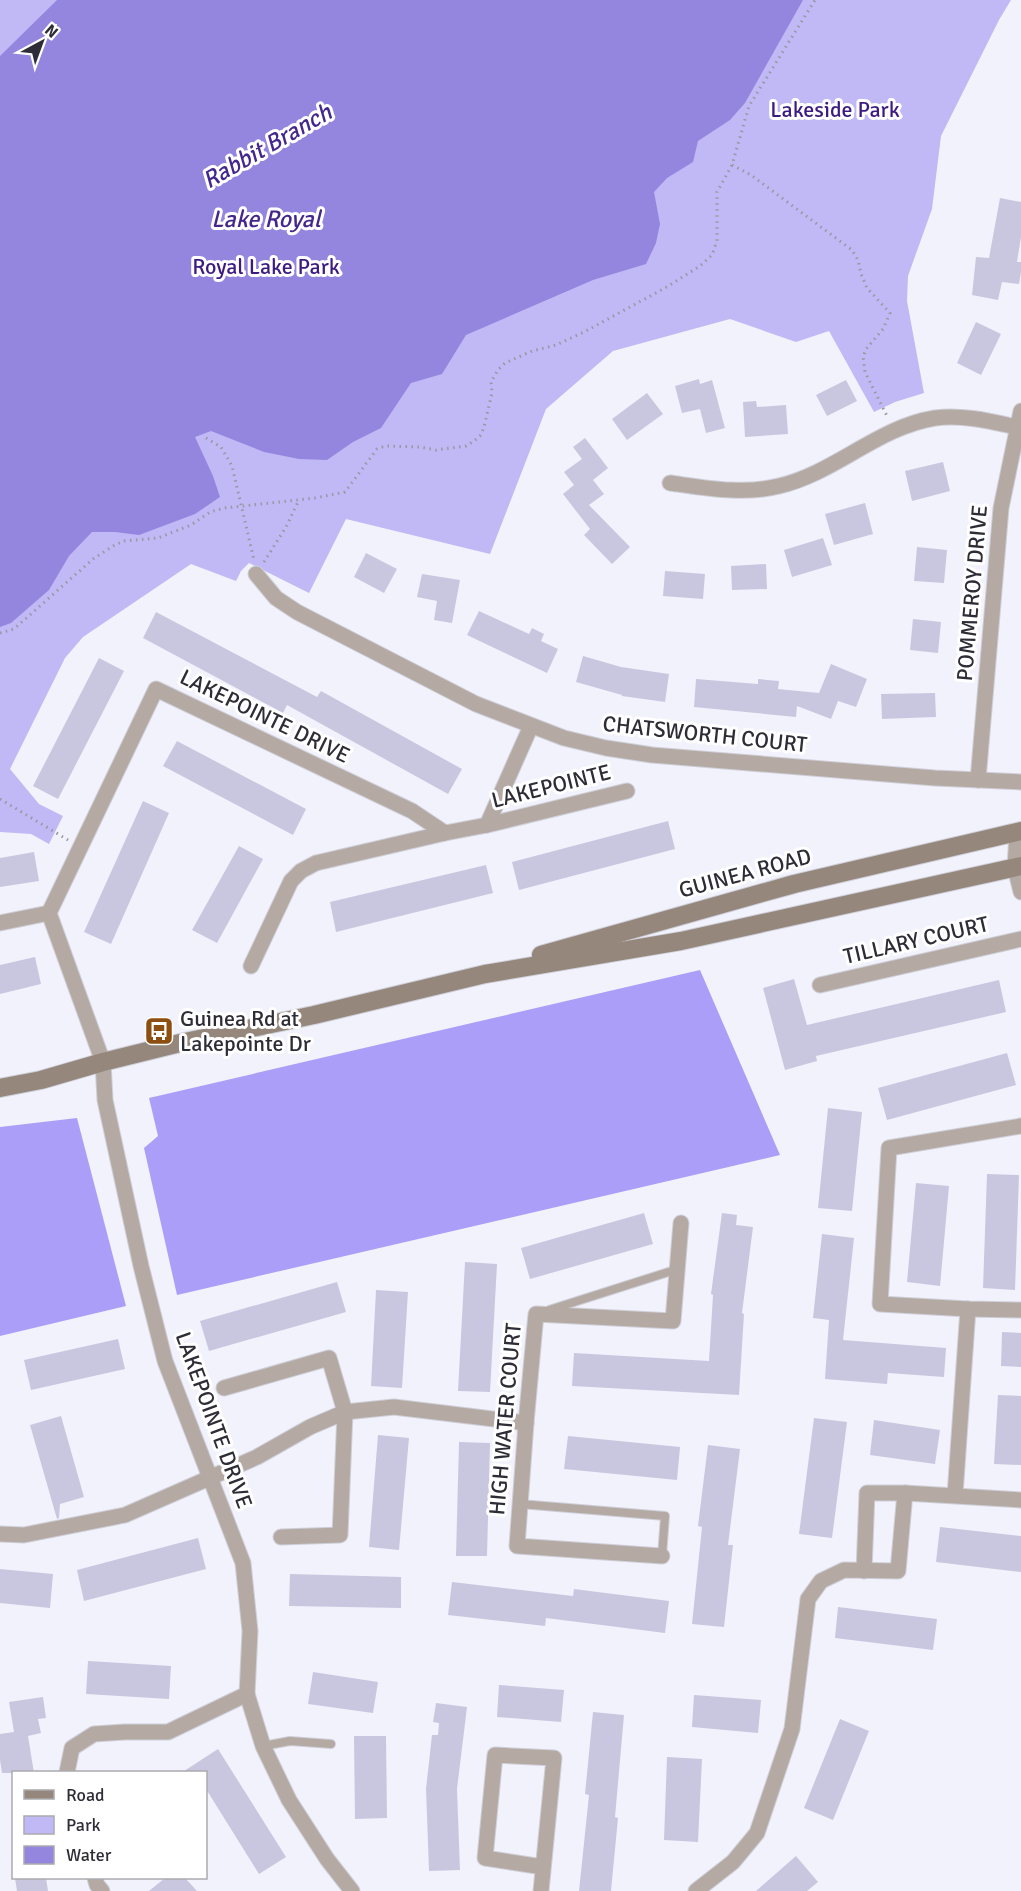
<svg xmlns="http://www.w3.org/2000/svg" width="1021" height="1891" font-family="Signika,sans-serif">
  <style>
    .green { fill: #c0b9f5 }
    .forest { fill: #ab9ef9 }
    .water { fill: #9486df }
    .building { fill: #c9c7e0 }
    .lines { fill: none; stroke-linecap: round; stroke-linejoin: round }
    .lane-casing { stroke: #cfcfd9; stroke-width: 10 }
    .street-casing { stroke: #cfcfd9; stroke-width: 17 }
    .secondary-casing { stroke: #cfcfd9; stroke-width: 20 }
    .path { stroke: #9998a2; stroke-width: 3; stroke-dasharray: 1.5 4.5; stroke-linecap: butt }
    .lane { stroke: #b4aaa3; stroke-width: 8 }
    .street { stroke: #b4aaa3; stroke-width: 15 }
    .secondary { stroke: #95877c; stroke-width: 18 }
    .labels { text-anchor: middle; dominant-baseline: central; stroke-width: 6; stroke-linejoin: round; paint-order: stroke }
    .park-label { font-size: 22px; fill: #3c1a82; stroke: #fff }
    .street-label { font-size: 22px; fill: #2e2d37; stroke: #fff }
    .poi-label { font-size: 22px; fill: #2e2d37; stroke: #fff; text-anchor: start }
    .water-label { font-size: 24px; font-style: italic; fill: #44268d; stroke: #fff }
  </style>
  <rect width="100%" height="100%" fill="#f2f2fc"/>
  <path class="green" d="M0,0H1011L999,20L941,136L932,209L908,276L907,301L924,393L895,402L874,412L829,331L796,342L730,319L613,351L546,409L490,554L346,519L309,593L249,563L241,571L236,581L191,564L83,637L65,658L10,769L39,804L63,816L49,844L31,834L0,832Z"/>
  <g class="forest">
    <path d="M700,970L780,1155L177,1295L144,1148L158,1136L149,1098Z"/>
    <path d="M77,1118L126,1306L0,1336V1127Z"/>
  </g>
  <path class="water" d="M57,0H803L745,103L730,120L698,141L693,162L667,178L654,192L660,224L656,243L646,264L593,280L466,335L442,374L411,383L381,428L353,442L327,460L299,459L264,452L211,431L195,437L213,476L220,497L195,514L139,535L115,532H92L69,556L49,590L11,623L0,627V56Z"/>
  <g class="building">
    <path d="M1000,198L1021,202V237L1017,262H1021V272L1019,284L1002,282L998,300L972,295L976,257L989,258Z"/>
    <path d="M976,322L1001,334L981,375L957,363Z"/>
    <path d="M699,379L700,384L712,380L725,428L706,433L700,409L682,413L675,386Z"/>
    <path d="M846,380L857,401L827,416L816,395Z"/>
    <path d="M647,393L663,414L627,440L612,419Z"/>
    <path d="M756,401L757,407L786,405L788,434L745,437L743,402Z"/>
    <path d="M585,438L608,468L593,480L604,494L589,505L630,547L612,564L584,535L590,529L563,494L574,485L564,472L582,459L573,447Z"/>
    <path d="M943,462L950,491L912,501L905,471Z"/>
    <path d="M865,503L873,534L834,545L825,514Z"/>
    <path d="M823,538L832,565L792,577L784,550Z"/>
    <path d="M917,547L947,550L944,583L914,581Z"/>
    <path d="M366,553L397,569L384,593L354,577Z"/>
    <path d="M766,564L767,589L732,590L731,566Z"/>
    <path d="M665,571L705,574L703,599L663,596Z"/>
    <path d="M422,574L460,580L452,623L434,620L437,601L417,597Z"/>
    <path d="M479,611L529,634L532,628L544,634L541,641L558,649L547,673L467,635Z"/>
    <path d="M156,612L317,697L321,691L462,769L448,794L287,705L283,713L143,638Z"/>
    <path d="M913,619L941,622L938,653L910,650Z"/>
    <path d="M583,656L621,667L669,674L665,702L622,696V695L576,682Z"/>
    <path d="M99,658L124,671L58,799L33,786Z"/>
    <path d="M831,664L867,679L856,707L838,701L831,719L797,706L796,717L694,707L696,679L758,684V679L779,681L778,689L819,693Z"/>
    <path d="M935,693L936,717L882,719L881,694Z"/>
    <path d="M177,741L306,809L293,835L163,766Z"/>
    <path d="M143,801L169,813L111,944L84,932Z"/>
    <path d="M668,821L675,849L519,890L512,862Z"/>
    <path d="M239,846L263,859L217,943L192,930Z"/>
    <path d="M34,852L39,881L0,887V858Z"/>
    <path d="M486,865L493,893L336,932L330,902Z"/>
    <path d="M35,957L41,984L0,994V965Z"/>
    <path d="M794,979L807,1025L999,980L1006,1012L816,1056L817,1061L785,1070L763,988Z"/>
    <path d="M1007,1053L1016,1085L887,1120L878,1088Z"/>
    <path d="M828,1108L862,1112L852,1211L818,1208Z"/>
    <path d="M987,1174L1019,1175L1015,1290L983,1288Z"/>
    <path d="M916,1183L949,1186L940,1286L907,1282Z"/>
    <path d="M644,1213L653,1244L530,1279L521,1248Z"/>
    <path d="M722,1213L737,1215L736,1225L753,1227L742,1313L744,1314L739,1395L572,1386L574,1353L709,1361L713,1295L711,1294Z"/>
    <path d="M822,1234L854,1238L843,1340L946,1348L944,1377L888,1373L887,1384L825,1379L829,1320L813,1318Z"/>
    <path d="M465,1262L497,1264L490,1392L458,1391Z"/>
    <path d="M337,1282L346,1312L209,1351L200,1321Z"/>
    <path d="M376,1290L408,1292L402,1388L371,1386Z"/>
    <path d="M1002,1332L1021,1333V1367L1001,1366Z"/>
    <path d="M118,1339L125,1369L31,1390L24,1360Z"/>
    <path d="M998,1395L1021,1396V1465L994,1464Z"/>
    <path d="M61,1416L84,1497L60,1504L59,1518L57,1519L30,1425Z"/>
    <path d="M814,1418L847,1422L832,1538L799,1534Z"/>
    <path d="M874,1420L940,1430L935,1464L870,1455Z"/>
    <path d="M378,1435L409,1438L399,1550L369,1547Z"/>
    <path d="M568,1436L680,1447L677,1480L564,1469Z"/>
    <path d="M459,1442L490,1443L487,1556H456Z"/>
    <path d="M708,1445L740,1449L728,1545H733L724,1627L692,1624L702,1527L698,1526Z"/>
    <path d="M940,1527L1021,1536V1572L936,1562Z"/>
    <path d="M198,1538L206,1569L84,1601L77,1570Z"/>
    <path d="M0,1569L53,1574L50,1608L0,1603Z"/>
    <path d="M290,1574L401,1577V1608L289,1606Z"/>
    <path d="M452,1582L573,1596L574,1589L669,1601L665,1633L546,1618L545,1626L448,1615Z"/>
    <path d="M838,1607L937,1619L933,1650L835,1638Z"/>
    <path d="M88,1661L171,1666L169,1699L86,1694Z"/>
    <path d="M313,1672L378,1682L373,1713L308,1704Z"/>
    <path d="M499,1685L564,1690L561,1722L497,1717Z"/>
    <path d="M694,1695L761,1700L758,1733L692,1727Z"/>
    <path d="M43,1697L46,1718L38,1719L41,1733L28,1736L34,1773H2L0,1760V1734L14,1732L9,1702Z"/>
    <path d="M436,1703L467,1707L457,1789L460,1870L429,1871L426,1789L432,1735H438L439,1723L433,1722Z"/>
    <path d="M593,1712L624,1715L615,1817L618,1818L611,1891H579L589,1795L585,1794Z"/>
    <path d="M840,1719L869,1731L833,1820L804,1808Z"/>
    <path d="M354,1736H386L387,1818L355,1819Z"/>
    <path d="M218,1749L286,1857L259,1874L206,1789V1773H181Z"/>
    <path d="M667,1757L702,1759L698,1842L664,1840Z"/>
    <path d="M796,1856L818,1882L807,1891H756Z"/>
    <path d="M15,1878H46L48,1891H17Z"/>
    <path d="M165,1878H185L197,1891H149Z"/>
  </g>
  <g class="lines">
    <g class="lane-casing">
      <g id="lane">
        <path d="M549,1310L678,1269"/>
        <path d="M520,1504L665,1516L662,1556"/>
        <path d="M263,1746L290,1741L331,1744"/>
      </g>
    </g>
    <g class="street-casing">
      <g id="street">
        <path d="M670,483C706,488 743,495 779,486C835,473 878,427 935,418C963,414 993,422 1021,428"/>
        <path d="M256,574L276,598L297,612L476,704L564,738L606,748L652,755L935,778L1021,782"/>
        <path d="M978,780L1001,508L1021,411"/>
        <path d="M487,825L627,791"/>
        <path d="M1017,832L1015,868L1021,892"/>
        <path d="M0,923L49,913"/>
        <path d="M251,966L291,881L301,871L316,863L445,833"/>
        <path d="M820,985L1021,939"/>
        <path d="M1021,1126L889,1148L880,1304L968,1309L1021,1310"/>
        <path d="M224,1388L329,1358L345,1412L340,1535L281,1537"/>
        <path d="M955,1495L968,1309"/>
        <path d="M0,1534L24,1535L125,1515L257,1457L310,1427L345,1412L394,1407L526,1423"/>
        <path d="M662,1556L517,1546L526,1423L536,1314L673,1321L681,1223"/>
        <path d="M864,1571L867,1493H905"/>
        <path d="M67,1772L72,1748L94,1734L125,1732H168L247,1694"/>
        <path d="M95,1878L97,1885L102,1891"/>
        <path d="M352,1891L327,1859L289,1800L263,1746L247,1694L250,1631L243,1563L165,1361L141,1266L105,1100L103,1062L49,913L156,689L412,811L445,833L487,825L531,726"/>
        <path d="M541,1891L554,1758L495,1755L485,1858L543,1867"/>
        <path d="M696,1891L733,1862L757,1833L792,1729L808,1599L821,1581L844,1570L898,1571L905,1493L1021,1500"/>
      </g>
    </g>
    <g class="secondary-casing">
      <g id="secondary">
        <path d="M541,955L794,884L1021,831"/>
        <path d="M0,1088L41,1080L103,1062L180,1043L314,1015L485,974L681,941L1021,866"/>
      </g>
    </g>
    <g class="path">
      <path d="M732,165L751,175L852,250L858,260L861,274L867,288L890,313L883,329L866,349L863,357L865,372L887,416"/>
      <path d="M206,438L221,447L232,466L254,560"/>
      <path d="M264,562L286,527L299,500"/>
      <path d="M0,633L14,629L93,559L113,546L124,541L158,538L191,525L210,512L225,508L315,498L345,492L377,449L385,446L420,447L436,450L466,446L474,441L481,435L484,427L492,393L491,382L498,370L505,363L532,351L556,345L584,332L665,288L700,266L712,255L717,241V192L732,165L749,106L815,0"/>
      <path d="M0,799L68,840"/>
    </g>
    <use href="#lane" class="lane"/>
    <use href="#street" class="street"/>
    <use href="#secondary" class="secondary"/>
  </g>
  <defs>
    <g id="bus-square" transform="scale(1.5)"><rect x="-9" y="-9" width="18" height="18" rx="4" fill="#8c4f11" stroke="#fff"/><path d="M-5-6H5V4H4V6H2V4H-2V6H-4V4H-5ZM-3.5-4V0h7V-4ZM-3.5 1.2v1.5H-2V1.2ZM2 1.2v1.5H3.5V1.2Z" fill="#fff"/></g>
  </defs>
  <g fill-rule="evenodd">
    <use href="#bus-square" x="159" y="1031"/>
  </g>
  <g class="labels">
    <g class="park-label">
      <text x="835" y="109">Lakeside Park</text>
      <text x="266" y="266">Royal Lake Park</text>
    </g>
    <g class="street-label">
      <text transform="translate(972 593) rotate(-85)">POMMEROY DRIVE</text>
      <text transform="translate(265 716) rotate(26)">LAKEPOINTE DRIVE</text>
      <text transform="translate(705 734) rotate(6)">CHATSWORTH COURT</text>
      <text transform="translate(551 786) rotate(-14)">LAKEPOINTE</text>
      <text transform="translate(745 873) rotate(-15)">GUINEA ROAD</text>
      <text transform="translate(916 940) rotate(-13)">TILLARY COURT</text>
      <text transform="translate(505 1419) rotate(-85)">HIGH WATER COURT</text>
      <text transform="translate(214 1420) rotate(70)">LAKEPOINTE DRIVE</text>
    </g>
    <g class="poi-label">
      <text x="180" y="1018">Guinea Rd at<tspan x="180" dy="25">Lakepointe Dr</tspan></text>
    </g>
    <g class="water-label">
      <text transform="translate(267 146) rotate(-30)">Rabbit Branch</text>
      <text x="266" y="219">Lake Royal</text>
    </g>
  </g>
  <rect x="12" y="1771" width="195" height="108" fill="#ffffff" stroke="#ababaf" stroke-width="1.5"/>
  <rect x="24" y="1790" width="30" height="9" fill="#95877c" stroke="#ababaf" stroke-width="1.5"/>
  <text x="66" y="1801" font-size="18" fill="#2e2d37">Road</text>
  <rect x="24" y="1816" width="30" height="18" fill="#c0b9f5" stroke="#ababaf" stroke-width="1.5"/>
  <text x="66" y="1831" font-size="18" fill="#2e2d37">Park</text>
  <rect x="24" y="1846" width="30" height="18" fill="#9486df" stroke="#ababaf" stroke-width="1.5"/>
  <text x="66" y="1861" font-size="18" fill="#2e2d37">Water</text>
  <g transform="translate(42 42) rotate(41)" stroke="#ffffff" stroke-width="4.5" paint-order="stroke">
  <path d="M0-4.5L10 22L0 15L-10 22Z" fill="#2e2d37"/>
  <text y="-9" font-size="16" font-weight="bold" text-anchor="middle" fill="#2e2d37">N</text>
  </g>
</svg>
